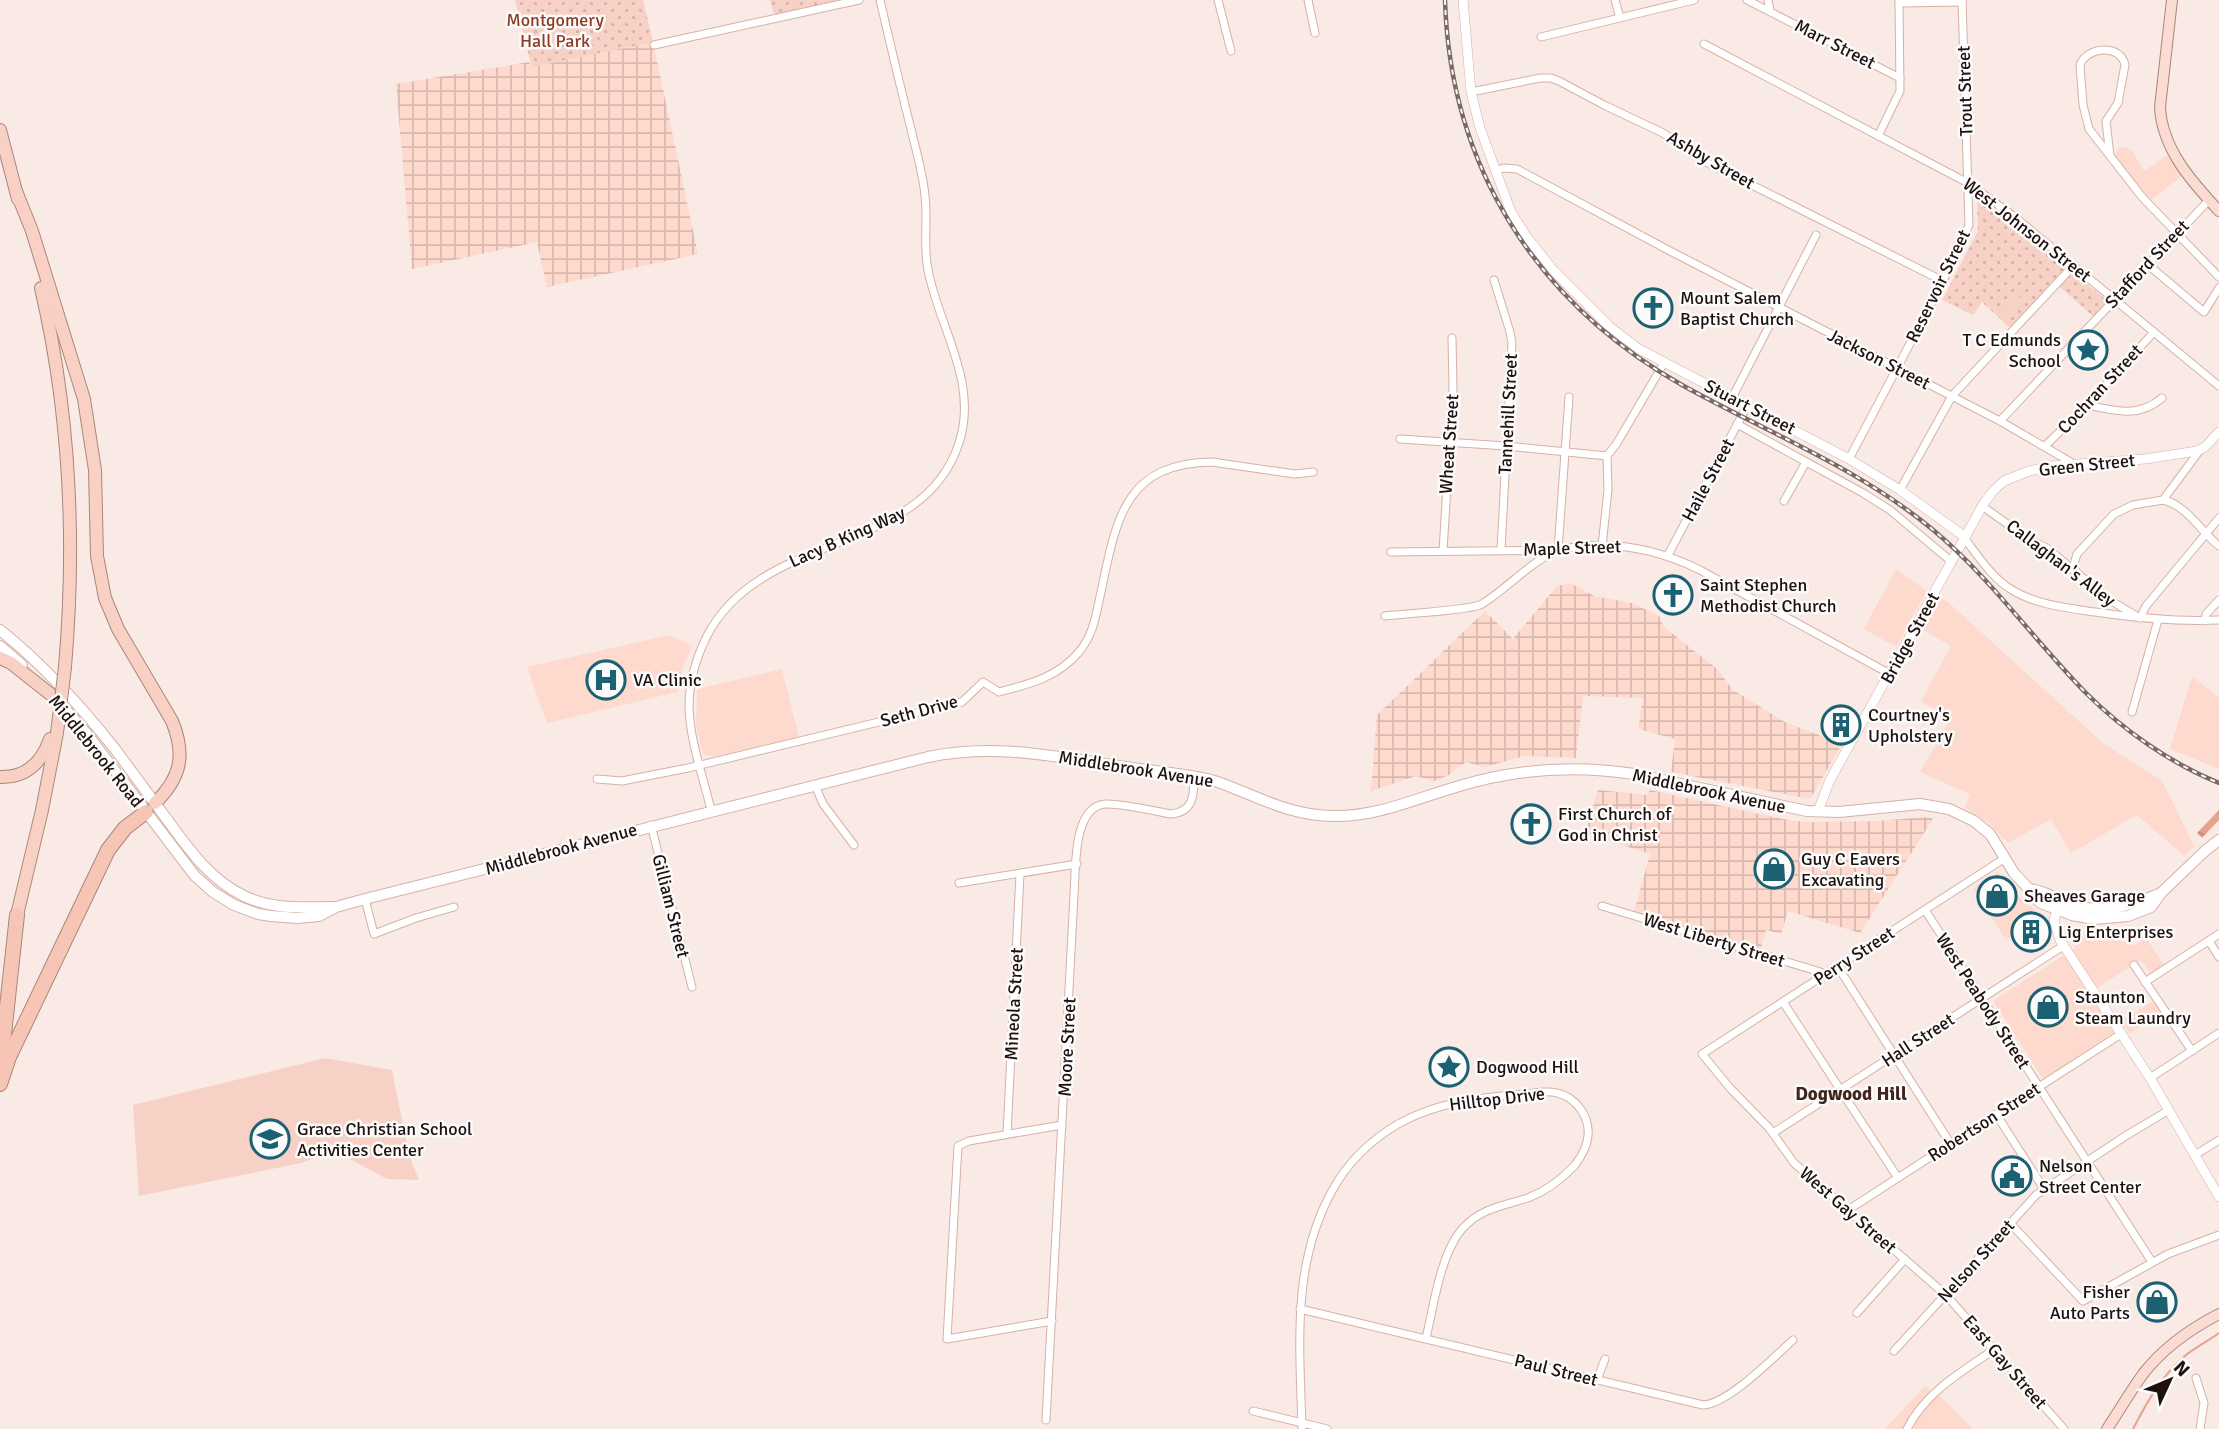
<svg xmlns="http://www.w3.org/2000/svg" width="2219" height="1429" font-family="Signika,sans-serif">
  <style>
    .built { fill: #fed9cd }
    .industrial { fill: url(#industrial-grid) }
    .park { fill: url(#park-dots) }
    .pitch { fill: #f7d1c5 }
    .water { fill: url(#water-waves) }
    .lines { fill: none; stroke-linecap: round; stroke-linejoin: round }
    .stream { stroke: #e6a28d; stroke-width: 2 }
    .minor-casing { stroke: #d5b1a6; stroke-width: 9 }
    .tertiary-casing { stroke: #d5b1a6; stroke-width: 10 }
    .secondary-casing { stroke: #d5b1a6; stroke-width: 12 }
    .primary-casing { stroke: #aa867b; stroke-width: 12 }
    .trunk-casing { stroke: #aa867b; stroke-width: 14 }
    .motorway-casing { stroke: #aa867b; stroke-width: 16 }
    .minor { stroke: #fff; stroke-width: 7 }
    .tertiary { stroke: #fff; stroke-width: 9 }
    .secondary { stroke: #fff; stroke-width: 10 }
    .primary { stroke: #fadcd3; stroke-width: 10 }
    .trunk { stroke: #f8d0c4; stroke-width: 12 }
    .motorway { stroke: #f6c5b6; stroke-width: 14 }
    .rail-casing { stroke: #796a66; stroke-width: 4.5 }
    .rail { stroke: #fbfbfb; stroke-width: 2; stroke-dasharray: 5; stroke-linecap: butt }
    .trunk-bridge-casing { stroke: #aa867b; stroke-width: 14; stroke-linecap: butt }
    .trunk-bridge { stroke: #f8d0c4; stroke-width: 12 }
    .labels { text-anchor: middle; dominant-baseline: central; stroke-width: 5; stroke-linejoin: round; paint-order: stroke }
    .park-label { font-size: 18px; fill: #8c3b22; stroke: #fbfbfb }
    .street-label { font-size: 18px; fill: #1e110d; stroke: #fbfbfb }
    .poi-label { font-size: 18px; fill: #1e110d; stroke: #fbfbfb; text-anchor: start }
    .neighbourhood-label { font-size: 19px; font-weight: bold; fill: #41251d; stroke: #fbfbfb }
  </style>
  <defs>
    <pattern id="industrial-grid" width="8" height="8" patternUnits="userSpaceOnUse" patternTransform="scale(1.75)"><rect width="8" height="8" fill="#fed9cd"/><path d="M0 4h8M4 0v8" fill="none" stroke="#d9b9af"/></pattern>
    <pattern id="park-dots" width="8" height="8" patternUnits="userSpaceOnUse" patternTransform="scale(1.75)"><rect width="8" height="8" fill="#f7d1c5"/><path d="M2 2h.1M6 6h.1" fill="none" stroke="#d3b2a8" stroke-width="1.8" stroke-linecap="round"/></pattern>
    <pattern id="water-waves" width="16" height="10" patternUnits="userSpaceOnUse" patternTransform="scale(1.75)"><rect width="16" height="10" fill="#e6a28d"/><path d="M0 5q4-4 8 0t8 0" fill="none" stroke="#c58a78"/></pattern>
  </defs>
  <rect width="100%" height="100%" fill="#faeae5"/>
  <g class="built">
    <path d="M2121,147H2126L2132,151L2144,171L2168,155L2182,176L2150,201L2114,155Z"/>
    <path d="M1896,569L1927,591L1896,647L1864,629Z"/>
    <path d="M1941,598L1949,603L2104,744L2162,781L2194,846L2184,856L2137,815L2071,853L2051,819L2008,843L1988,822L1965,808L1970,794L1920,772L1951,718L1921,701L1951,646L1923,630Z"/>
    <path d="M670,635L692,646L683,667L678,692L547,723L527,667Z"/>
    <path d="M782,669L799,737L713,757L704,754L701,748L696,724L697,689Z"/>
    <path d="M2192,676L2219,698V769L2170,749Z"/>
    <path d="M1998,872L2013,892L2035,910L2040,918L2006,940L1973,889Z"/>
    <path d="M2087,936L2130,942L2133,946L2146,938L2164,965L2151,974L2141,960L2089,993L2111,1027L2153,1001L2161,1014L2130,1033L2125,1026L2043,1079L1993,1001L2075,948L2073,944Z"/>
    <path d="M1925,1386L1940,1396L1973,1429H1885Z"/>
  </g>
  <g class="industrial">
    <path d="M653,42L698,254L547,287L537,242L412,269L396,84L529,62L532,67Z"/>
    <path d="M1571,583L1594,596L1632,603L1659,616L1663,626L1717,669L1733,690L1785,722L1842,744L1810,799L1671,772L1675,739L1638,729L1643,698L1583,696L1576,758L1525,756L1484,767L1466,762L1449,775L1434,781L1416,776L1371,791L1377,715L1485,611L1513,639L1557,586Z"/>
    <path d="M1598,790L1647,795L1650,790L1782,819L1805,822L1876,821L1928,817L1933,819L1860,933L1788,911L1781,934L1766,930L1760,951L1634,912L1650,854L1585,833Z"/>
  </g>
  <g class="park">
    <path d="M515,0H643L653,42L532,67Z"/>
    <path d="M770,0H842L774,15Z"/>
    <path d="M1977,194L2109,302L2094,317L2054,282L2011,329L1982,302L1973,315L1942,300L1978,231Z"/>
  </g>
  <g class="pitch">
    <path d="M2016,293L2025,303L2009,320L1999,310Z"/>
    <path d="M325,1058L392,1070L409,1155L419,1180L387,1179L335,1151L301,1163L139,1196L133,1105Z"/>
  </g>
  <path class="water" d="M2219,810V820L2202,838L2197,833Z"/>
  <g class="lines">
    <path class="stream" d="M2133,1429C2147,1402 2162,1375 2186,1355C2196,1347 2208,1341 2219,1333"/>
    <g class="minor-casing">
      <g id="minor">
        <path d="M1218,0L1231,51"/>
        <path d="M1308,0L1315,33"/>
        <path d="M1615,0L1620,18"/>
        <path d="M1747,0L1900,78"/>
        <path d="M1768,0L1770,11"/>
        <path d="M1899,3L1962,2"/>
        <path d="M1541,37L1694,0"/>
        <path d="M1704,44L1968,183L2016,218L2219,386"/>
        <path d="M654,45L859,0"/>
        <path d="M1471,92L1540,78H1551L1559,81L1604,105L1663,133L1702,160L1943,281"/>
        <path d="M1878,136L1900,91L1899,0"/>
        <path d="M2110,156L2106,121L2118,103L2125,65C2121,44 2087,46 2080,65L2083,105L2089,129L2142,197L2219,277"/>
        <path d="M1495,171L1504,168L1517,169L1670,251L2000,421L2074,464"/>
        <path d="M2147,264L2204,312L2219,288"/>
        <path d="M1494,280L1510,332L1512,343L1501,550"/>
        <path d="M1732,398L1816,235"/>
        <path d="M2087,405C2115,411 2139,418 2162,398"/>
        <path d="M2000,421L2209,200"/>
        <path d="M1737,424L1863,493L1890,510L1952,562"/>
        <path d="M1400,439L1506,446L1607,456"/>
        <path d="M2045,446L2087,405L2154,332"/>
        <path d="M1849,459L1943,281L1969,225L1962,0"/>
        <path d="M1900,490L1952,396L2074,265"/>
        <path d="M2163,500C2187,505 2201,532 2219,546"/>
        <path d="M1784,501L1806,462"/>
        <path d="M1982,506L2030,540L2047,548L2108,599L2140,618L2146,606L2219,518"/>
        <path d="M1965,539C1978,556 1993,579 2012,590C2037,605 2067,608 2095,612C2137,618 2177,622 2219,620"/>
        <path d="M1602,546L1608,490L1607,456L1617,443L1664,363"/>
        <path d="M1443,551L1453,389L1452,338"/>
        <path d="M1391,552L1558,550C1608,539 1655,548 1700,570L1890,674"/>
        <path d="M1668,555L1747,406"/>
        <path d="M2076,571L2074,564L2077,554L2114,514L2133,505L2163,500L2200,450"/>
        <path d="M1385,616C1402,614 1473,610 1482,604C1509,587 1529,563 1558,550L1569,397"/>
        <path d="M2205,621L2206,614L2219,600"/>
        <path d="M2132,712L2158,620"/>
        <path d="M597,779L622,781L688,768L962,702L983,682L999,692C1030,684 1058,677 1079,652C1094,634 1096,614 1101,592C1116,522 1123,463 1212,462L1295,474L1313,472"/>
        <path d="M815,785L823,804L854,845"/>
        <path d="M711,810C703,776 690,742 689,707C689,682 696,658 707,636C761,530 923,556 959,443C979,382 939,328 928,270C923,245 928,220 925,196C923,173 916,151 911,129C900,86 890,43 880,0"/>
        <path d="M651,825L692,987"/>
        <path d="M2005,858L1702,1054L1730,1088L1769,1128L1794,1163L1946,1295L2064,1429"/>
        <path d="M959,883L1077,864"/>
        <path d="M365,899L374,934L416,918L454,907"/>
        <path d="M1602,906L1827,974"/>
        <path d="M1925,910L2152,1262"/>
        <path d="M2209,941L2219,957"/>
        <path d="M2134,965L2192,1051"/>
        <path d="M1838,967L1950,1143"/>
        <path d="M2145,982L2219,934"/>
        <path d="M1783,1002L1898,1178"/>
        <path d="M2150,1078L2219,1033"/>
        <path d="M1996,1114L2044,1189"/>
        <path d="M1773,1133L2063,946"/>
        <path d="M1007,1134L1020,874"/>
        <path d="M2195,1155L2219,1140"/>
        <path d="M1848,1210L2121,1034"/>
        <path d="M2010,1223L2083,1301L2168,1254L2219,1235"/>
        <path d="M1300,1309L1703,1405C1728,1404 1773,1358 1793,1340"/>
        <path d="M1857,1313L1905,1259"/>
        <path d="M1052,1321L947,1339L958,1146L969,1141L1062,1125"/>
        <path d="M1894,1351L2036,1195L2127,1135L2169,1110"/>
        <path d="M2196,1378L2204,1403L2200,1429"/>
        <path d="M1597,1380L1605,1359"/>
        <path d="M1253,1411L1327,1429"/>
        <path d="M1046,1420L1074,895C1076,871 1072,807 1105,804C1119,803 1155,811 1171,814C1193,812 1194,796 1194,778"/>
        <path d="M1302,1429C1300,1348 1291,1265 1332,1191C1347,1163 1371,1140 1398,1124C1437,1102 1482,1097 1525,1094C1535,1093 1547,1090 1557,1093C1576,1097 1590,1117 1588,1136C1587,1147 1581,1157 1575,1165C1562,1179 1546,1191 1528,1198C1503,1206 1481,1208 1462,1229C1440,1255 1434,1305 1426,1338"/>
        <path d="M1907,1429C1926,1392 1961,1372 1995,1349"/>
      </g>
    </g>
    <g class="tertiary-casing">
      <g id="tertiary">
        <path d="M1463,0L1471,92L1480,128L1511,212L1526,236L1554,271L1610,327L1639,349L1849,459L1900,490L1961,534L1965,539"/>
        <path d="M1818,811L1830,780L1984,503L1994,490L2004,481L2029,471L2051,466L2145,459L2197,451L2205,447L2219,432"/>
        <path d="M2059,903L2054,920L2060,940L2150,1078L2219,1197"/>
      </g>
    </g>
    <g class="secondary-casing">
      <g id="secondary">
        <path d="M0,630C44,665 80,705 115,749C132,772 149,795 166,818C188,848 209,879 244,896C273,910 302,907 333,907"/>
        <path d="M0,646L22,665"/>
        <path d="M58,701L87,734L195,876L213,892L234,905L258,914L271,916L297,918L319,916L336,907L365,899C553,853 739,803 928,757C992,744 1048,755 1112,765C1145,770 1179,773 1211,780C1223,783 1235,789 1246,793C1274,805 1302,816 1333,816C1376,817 1415,799 1456,787C1514,769 1575,765 1634,774L1807,811L1839,812L1920,804L1949,809L1974,821L1990,834L2014,873L2029,889L2031,895L2041,903L2072,915L2094,919L2128,916L2151,907L2161,893L2206,850L2219,840"/>
        <path d="M2029,889C2043,890 2056,899 2070,904C2102,915 2131,906 2161,893"/>
      </g>
    </g>
    <g class="primary-casing">
      <g id="primary">
        <path d="M2172,0L2160,107C2162,149 2192,182 2219,211"/>
        <path d="M2107,1429C2119,1411 2130,1392 2143,1374C2163,1348 2190,1329 2219,1314"/>
      </g>
    </g>
    <g class="trunk-casing">
      <g id="trunk">
        <path d="M0,130L18,199"/>
        <path d="M16,191L32,231L84,399L95,470L97,556L105,598L118,629L172,721C186,755 181,778 155,803"/>
        <path d="M41,288C70,413 76,539 65,667"/>
        <path d="M0,658L11,663L54,697"/>
        <path d="M0,777C26,778 42,762 50,739"/>
        <path d="M17,915L42,810L57,733"/>
      </g>
    </g>
    <g class="motorway-casing">
      <g id="motorway">
        <path d="M1,1062L17,915"/>
        <path d="M0,1084L9,1057L108,850L125,828L146,812"/>
      </g>
    </g>
    <use href="#minor" class="minor"/>
    <use href="#tertiary" class="tertiary"/>
    <use href="#secondary" class="secondary"/>
    <use href="#primary" class="primary"/>
    <use href="#trunk" class="trunk"/>
    <use href="#motorway" class="motorway"/>
    <g class="rail-casing">
      <path id="rail" d="M1445,0C1450,167 1537,303 1682,385C1766,432 1857,467 1932,529C1990,577 2033,639 2086,693C2123,730 2170,763 2219,783"/>
    </g>
    <use href="#rail" class="rail"/>
    <g class="trunk-bridge-casing">
      <path id="trunk-bridge" d="M57,733L65,667"/>
    </g>
    <use href="#trunk-bridge" class="trunk-bridge"/>
  </g>
  <defs>
    <g id="church-ring" transform="scale(2.0125)"><circle r="9.5" fill="#fbfbfb" stroke="#1b6172" stroke-width="1.5"/><path d="M-1.2-6h2.4v3.5h3.3v2.4h-3.3V6h-2.4V-.1h-3.3v-2.4h3.3Z" fill="#1b6172"/></g>
    <g id="sight-ring" transform="scale(2.0125)"><circle r="9.5" fill="#fbfbfb" stroke="#1b6172" stroke-width="1.5"/><path d="M0-6L1.8-2.2L6-1.7L2.9 1.2L3.7 5.4L0 3.3L-3.7 5.4L-2.9 1.2L-6-1.7L-1.8-2.2Z" fill="#1b6172"/></g>
    <g id="hospital-ring" transform="scale(2.0125)"><circle r="9.5" fill="#fbfbfb" stroke="#1b6172" stroke-width="1.5"/><path d="M-5-5h3v3.5h4V-5h3V5h-3V1.5h-4V5h-3Z" fill="#1b6172"/></g>
    <g id="building-ring" transform="scale(2.0125)"><circle r="9.5" fill="#fbfbfb" stroke="#1b6172" stroke-width="1.5"/><path d="M-4-6H4V6H1V3H-1V6H-4ZM-2.5-4.3h1.7v1.8h-1.7ZM.8-4.3h1.7v1.8H.8ZM-2.5-1h1.7V.8h-1.7ZM.8-1h1.7V.8H.8Z" fill="#1b6172"/></g>
    <g id="shop-ring" transform="scale(2.0125)"><circle r="9.5" fill="#fbfbfb" stroke="#1b6172" stroke-width="1.5"/><path d="M-5-2.5h2.3a2.7 3.5 0 0 1 5.4 0H5L5.5 6h-11ZM-1.5-2.5h3a1.5 2.3 0 0 0-3 0Z" fill="#1b6172"/></g>
    <g id="school-ring" transform="scale(2.0125)"><circle r="9.5" fill="#fbfbfb" stroke="#1b6172" stroke-width="1.5"/><path d="M0-5L7-2L0 1L-7-2ZM-4 1L0 2.5L4 1V4Q0 6-4 4Z" fill="#1b6172"/></g>
    <g id="civic-ring" transform="scale(2.0125)"><circle r="9.5" fill="#fbfbfb" stroke="#1b6172" stroke-width="1.5"/><path d="M-.6-6.5H3V-4.5H.6V-3L4-1V1h2V6H-6V1h2V-1L-.6-3ZM-1.2 2.5V6h2.4V2.5Z" fill="#1b6172"/></g>
  </defs>
  <g fill-rule="evenodd">
    <use href="#church-ring" x="1653" y="308"/>
    <use href="#sight-ring" x="2088" y="350"/>
    <use href="#church-ring" x="1673" y="595"/>
    <use href="#hospital-ring" x="606" y="680"/>
    <use href="#building-ring" x="1841" y="725"/>
    <use href="#church-ring" x="1531" y="824"/>
    <use href="#shop-ring" x="1774" y="869"/>
    <use href="#shop-ring" x="1997" y="896"/>
    <use href="#building-ring" x="2031" y="932"/>
    <use href="#shop-ring" x="2048" y="1007"/>
    <use href="#sight-ring" x="1449" y="1067"/>
    <use href="#school-ring" x="270" y="1139"/>
    <use href="#civic-ring" x="2012" y="1176"/>
    <use href="#shop-ring" x="2157" y="1302"/>
  </g>
  <g class="labels">
    <g class="park-label">
      <text x="555" y="20">Montgomery<tspan x="555" dy="21">Hall Park</tspan></text>
    </g>
    <g class="street-label">
      <text transform="translate(1835 44) rotate(27)">Marr Street</text>
      <text transform="translate(1965 91) rotate(-92)">Trout Street</text>
      <text transform="translate(1711 160) rotate(30)">Ashby Street</text>
      <text transform="translate(2027 230) rotate(38)">West Johnson Street</text>
      <text transform="translate(2147 264) rotate(-47)">Stafford Street</text>
      <text transform="translate(1938 286) rotate(-64)">Reservoir Street</text>
      <text transform="translate(1879 359) rotate(27)">Jackson Street</text>
      <text transform="translate(2100 389) rotate(-47)">Cochran Street</text>
      <text transform="translate(1750 407) rotate(27)">Stuart Street</text>
      <text transform="translate(1508 414) rotate(-87)">Tannehill Street</text>
      <text transform="translate(1449 444) rotate(-86)">Wheat Street</text>
      <text transform="translate(2087 465) rotate(-6)">Green Street</text>
      <text transform="translate(1708 480) rotate(-62)">Haile Street</text>
      <text transform="translate(847 537) rotate(-24)">Lacy B King Way</text>
      <text transform="translate(1572 548) rotate(-2)">Maple Street</text>
      <text transform="translate(2061 563) rotate(37)">Callaghan's Alley</text>
      <text transform="translate(1910 638) rotate(-61)">Bridge Street</text>
      <text transform="translate(919 711) rotate(-15)">Seth Drive</text>
      <text transform="translate(96 751) rotate(51)">Middlebrook Road</text>
      <text transform="translate(1136 769) rotate(9)">Middlebrook Avenue</text>
      <text transform="translate(1709 791) rotate(12)">Middlebrook Avenue</text>
      <text transform="translate(561 849) rotate(-15)">Middlebrook Avenue</text>
      <text transform="translate(671 906) rotate(76)">Gilliam Street</text>
      <text transform="translate(1714 940) rotate(17)">West Liberty Street</text>
      <text transform="translate(1854 956) rotate(-33)">Perry Street</text>
      <text transform="translate(1983 1001) rotate(57)">West Peabody Street</text>
      <text transform="translate(1014 1004) rotate(-87)">Mineola Street</text>
      <text transform="translate(1918 1040) rotate(-33)">Hall Street</text>
      <text transform="translate(1067 1047) rotate(-87)">Moore Street</text>
      <text transform="translate(1497 1099) rotate(-7)">Hilltop Drive</text>
      <text transform="translate(1984 1122) rotate(-33)">Robertson Street</text>
      <text transform="translate(1848 1210) rotate(41)">West Gay Street</text>
      <text transform="translate(1976 1261) rotate(-48)">Nelson Street</text>
      <text transform="translate(2005 1362) rotate(49)">East Gay Street</text>
      <text transform="translate(1556 1370) rotate(14)">Paul Street</text>
    </g>
    <g class="poi-label">
      <text x="1680" y="298">Mount Salem<tspan x="1680" dy="21">Baptist Church</tspan></text>
      <text x="2061" y="340" text-anchor="end">T C Edmunds<tspan x="2061" dy="21">School</tspan></text>
      <text x="1700" y="585">Saint Stephen<tspan x="1700" dy="21">Methodist Church</tspan></text>
      <text x="633" y="680">VA Clinic</text>
      <text x="1868" y="715">Courtney's<tspan x="1868" dy="21">Upholstery</tspan></text>
      <text x="1558" y="814">First Church of<tspan x="1558" dy="21">God in Christ</tspan></text>
      <text x="1801" y="859">Guy C Eavers<tspan x="1801" dy="21">Excavating</tspan></text>
      <text x="2024" y="896">Sheaves Garage</text>
      <text x="2058" y="932">Lig Enterprises</text>
      <text x="2075" y="997">Staunton<tspan x="2075" dy="21">Steam Laundry</tspan></text>
      <text x="1476" y="1067">Dogwood Hill</text>
      <text x="297" y="1129">Grace Christian School<tspan x="297" dy="21">Activities Center</tspan></text>
      <text x="2039" y="1166">Nelson<tspan x="2039" dy="21">Street Center</tspan></text>
      <text x="2130" y="1292" text-anchor="end">Fisher<tspan x="2130" dy="21">Auto Parts</tspan></text>
    </g>
    <g class="neighbourhood-label">
      <text x="1851" y="1094">Dogwood Hill</text>
    </g>
  </g>
  <g transform="translate(2170 1380) rotate(46)" stroke="#fbfbfb" stroke-width="5" paint-order="stroke">
  <path d="M0-5L12 26L0 18L-12 26Z" fill="#1e110d"/>
  <text y="-10" font-size="19" font-weight="bold" text-anchor="middle" fill="#1e110d">N</text>
  </g>
</svg>
